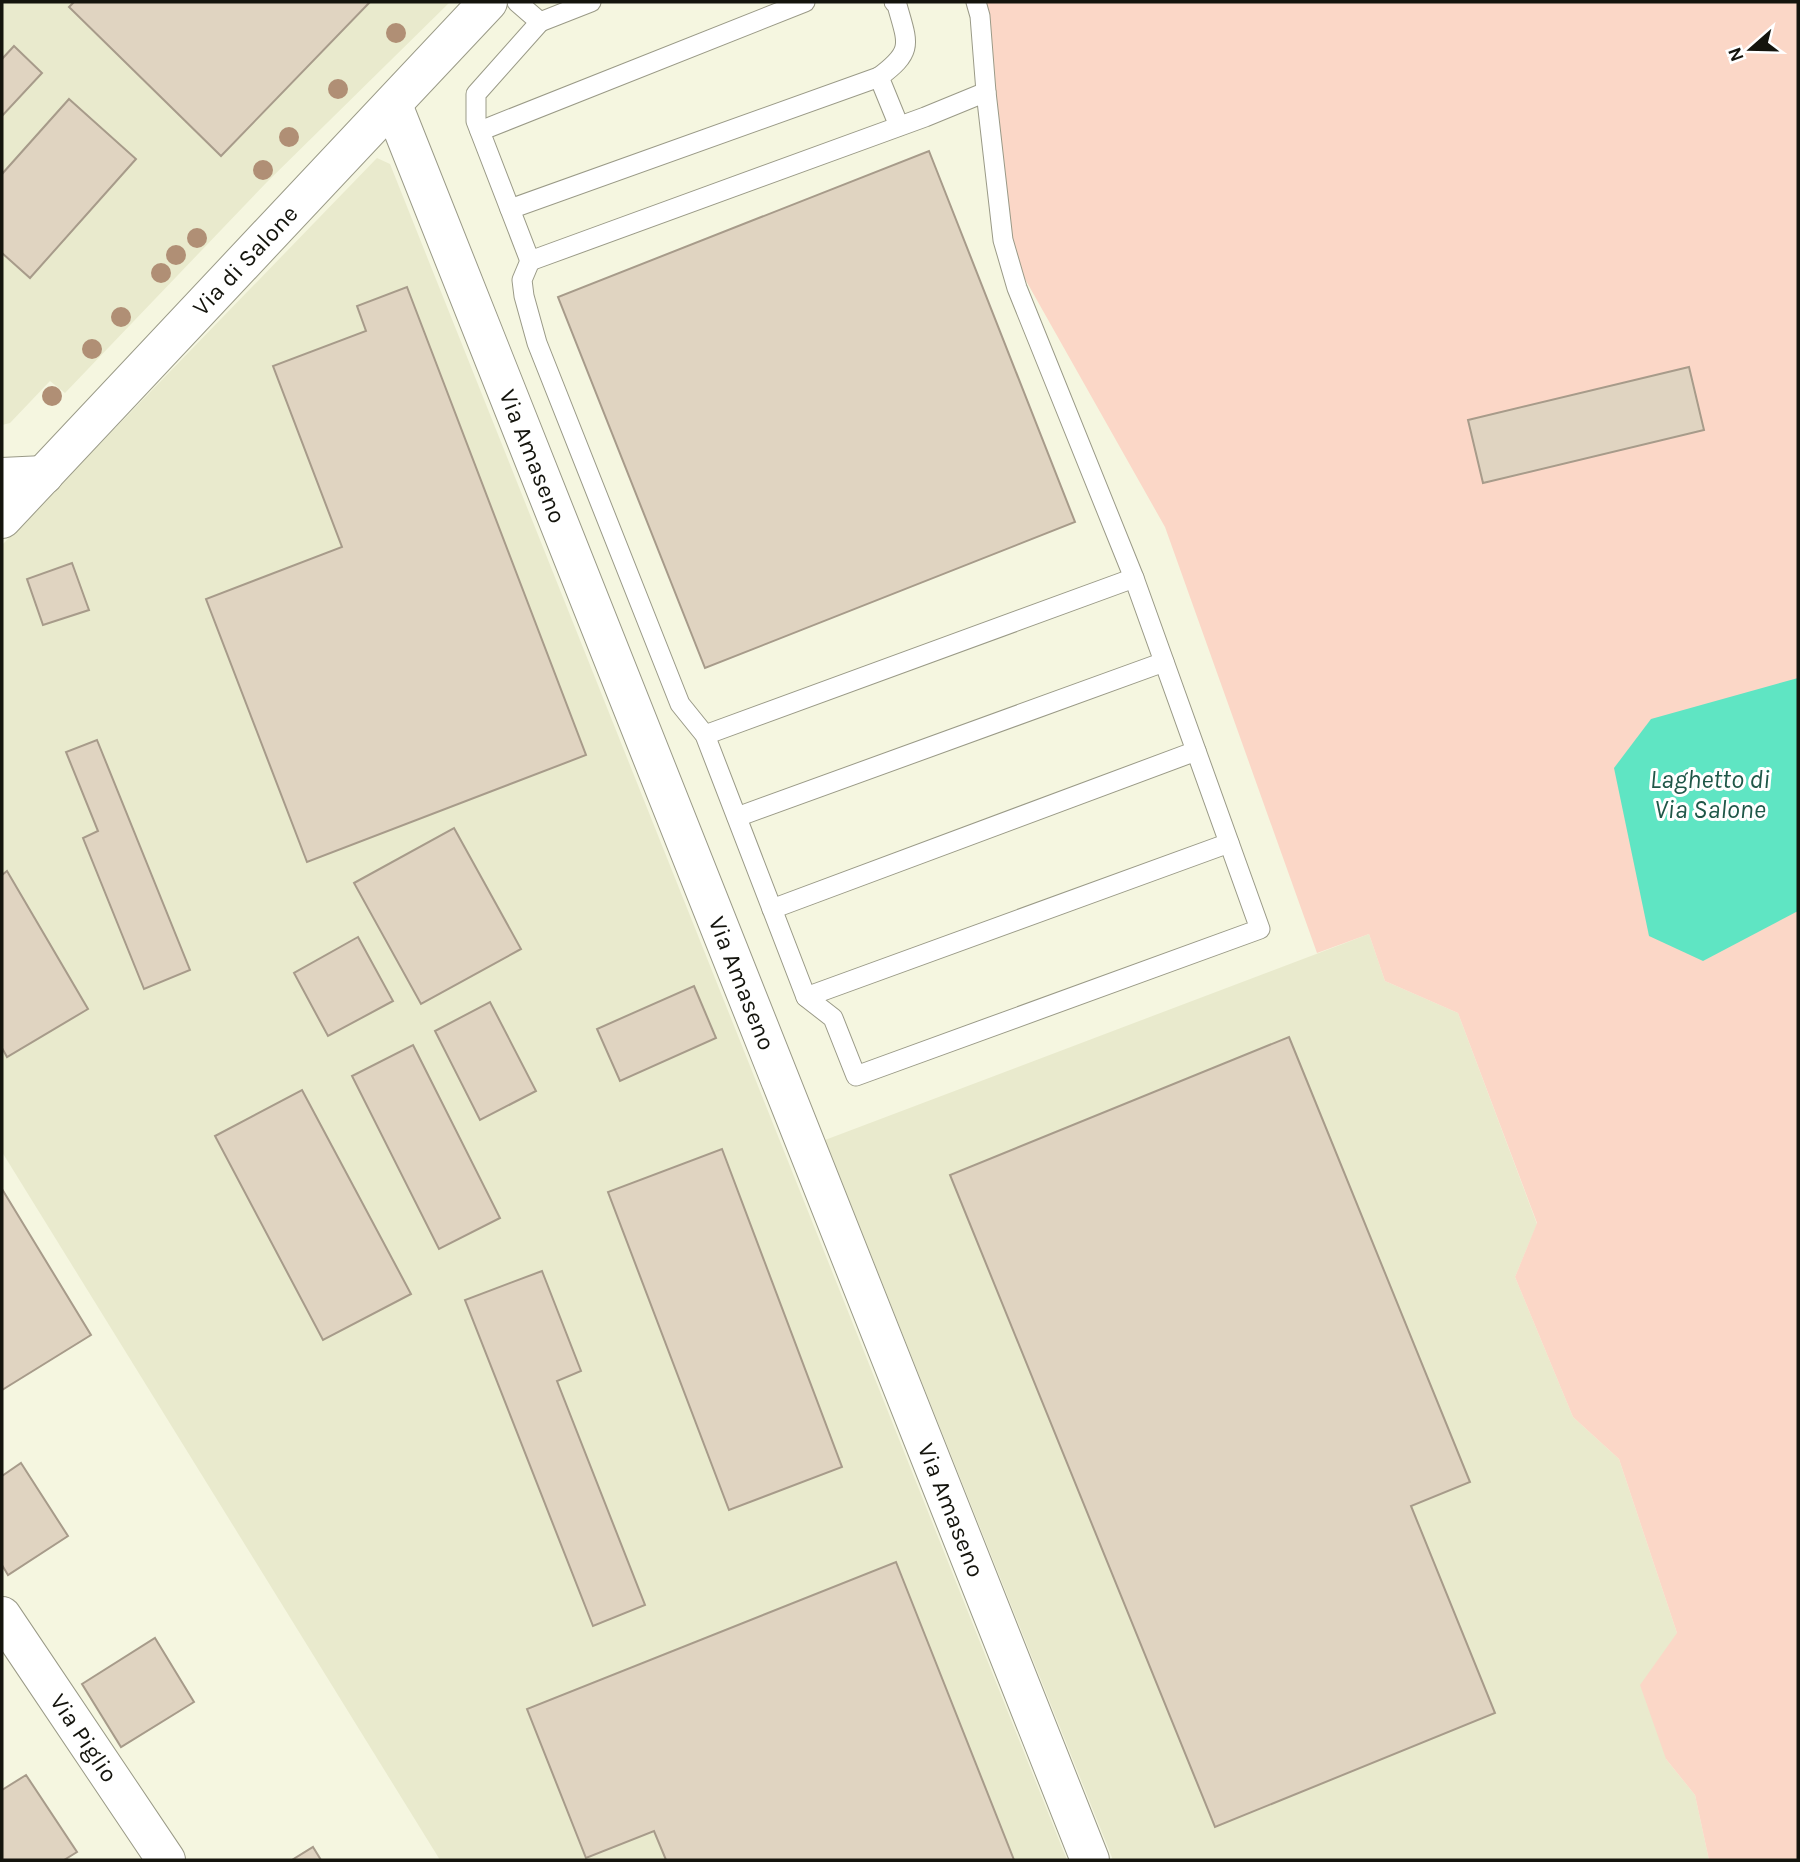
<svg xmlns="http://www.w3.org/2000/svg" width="1800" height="1862" font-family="Karla,sans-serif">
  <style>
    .built { fill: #e9eacd }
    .green { fill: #fbd7c7 }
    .water { fill: #5fe5c3 }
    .building { fill: #e0d4c1; stroke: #a79b8a; stroke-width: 2 }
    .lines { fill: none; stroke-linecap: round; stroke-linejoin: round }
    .service-casing { stroke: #9a9a87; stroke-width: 21 }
    .minor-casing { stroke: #9a9a87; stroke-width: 40 }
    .tertiary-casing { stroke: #9a9a87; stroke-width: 40 }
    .service { stroke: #fff; stroke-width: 19 }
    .minor { stroke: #fff; stroke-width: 38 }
    .tertiary { stroke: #fff; stroke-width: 38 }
    .tree { fill: #b08f75 }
    .labels { text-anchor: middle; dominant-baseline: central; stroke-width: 6; stroke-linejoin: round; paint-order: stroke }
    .street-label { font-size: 24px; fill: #14140d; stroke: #fff }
    .water-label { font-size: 26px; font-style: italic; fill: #1f5748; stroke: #fff }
  </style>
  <rect width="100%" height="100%" fill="#f5f6e0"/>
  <g class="built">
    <path d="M2,2H450L267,182L65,393L50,381L10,423L2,425Z"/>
    <path d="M377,158L390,164L1067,1860H440L2,1152V545Z"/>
    <path d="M1369,934L1385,981L1458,1013L1537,1224L1515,1277L1573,1417L1619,1459L1677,1633L1666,1759L1695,1795L1709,1860H1113L825,1140Z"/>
  </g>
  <path class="green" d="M973,2H1798V1860H1709L1695,1795L1666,1759L1640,1685L1677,1633L1619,1459L1573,1417L1515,1277L1537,1223L1458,1013L1385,981L1369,934L1317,953L1165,527L1003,240Z"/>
  <path class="water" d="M1798,678V911L1703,961L1649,936L1614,768L1651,719Z"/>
  <g class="building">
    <path d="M74,2H370L221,156L69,7Z"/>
    <path d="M14,46L42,73L2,116V59Z"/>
    <path d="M69,99L136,159L30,278L2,253V174Z"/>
    <path d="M929,151L1075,522L705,668L558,297Z"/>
    <path d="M407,287L586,755L307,862L206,599L342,547L273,366L366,331L357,306Z"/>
    <path d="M1689,367L1704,430L1483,483L1468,420Z"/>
    <path d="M72,563L89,610L43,625L27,579Z"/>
    <path d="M97,740L190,970L144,989L83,838L98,831L66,752Z"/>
    <path d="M454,828L521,949L421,1004L354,883Z"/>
    <path d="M7,871L88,1009L7,1057L2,1048V875Z"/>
    <path d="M358,937L393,1001L328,1036L294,973Z"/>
    <path d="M694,986L716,1038L620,1081L597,1029Z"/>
    <path d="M490,1002L536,1091L480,1120L435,1031Z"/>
    <path d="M1289,1037L1470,1482L1411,1506L1495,1713L1215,1827L950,1175Z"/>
    <path d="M413,1045L500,1218L439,1249L352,1076Z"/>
    <path d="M302,1090L411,1294L323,1340L215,1136Z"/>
    <path d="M722,1149L842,1467L729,1510L608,1192Z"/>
    <path d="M2,1189L91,1335L2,1390Z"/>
    <path d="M542,1271L581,1371L557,1381L645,1605L593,1626L465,1300Z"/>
    <path d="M21,1463L68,1536L8,1575L2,1565V1476Z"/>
    <path d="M896,1562L1014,1860H666L654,1831L586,1858L527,1709Z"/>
    <path d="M155,1638L194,1702L121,1747L82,1684Z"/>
    <path d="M26,1775L77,1852L64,1860H2V1790Z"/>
    <path d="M313,1847L321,1860H292Z"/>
  </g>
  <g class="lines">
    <g class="service-casing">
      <g id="service">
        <path d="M517,2L540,22L476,94V121L530,261L925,117L986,92L980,16L976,2"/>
        <path d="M894,2L897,5C908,44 914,51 879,77L899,126"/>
        <path d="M540,22L591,2"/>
        <path d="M480,131L805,2"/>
        <path d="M510,209L879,77"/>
        <path d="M530,261L522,280L524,296L537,343L680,704L705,735L806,997L833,1018L856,1076L1260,929L1134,578L1017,288L1003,240L986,92"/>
        <path d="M705,735L1134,578"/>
        <path d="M737,817L1164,662"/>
        <path d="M772,909L1196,751"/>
        <path d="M806,997L1229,843"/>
      </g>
    </g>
    <g class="minor-casing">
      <g id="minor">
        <path id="s1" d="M393,105L1090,1860"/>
        <path d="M2,477L44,475"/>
        <path id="s2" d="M2,1616L166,1860"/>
      </g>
    </g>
    <g class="tertiary-casing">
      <g id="tertiary">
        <path id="s3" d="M2,519L488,2"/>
      </g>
    </g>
    <use href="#service" class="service"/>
    <use href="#minor" class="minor"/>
    <use href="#tertiary" class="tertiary"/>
  </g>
  <g class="tree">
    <circle cx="396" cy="33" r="10"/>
    <circle cx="338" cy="89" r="10"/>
    <circle cx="289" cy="137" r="10"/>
    <circle cx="263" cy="170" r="10"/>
    <circle cx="197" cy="238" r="10"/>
    <circle cx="176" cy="255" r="10"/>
    <circle cx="161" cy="273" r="10"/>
    <circle cx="121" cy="317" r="10"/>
    <circle cx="92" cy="349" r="10"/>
    <circle cx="52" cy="396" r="10"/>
  </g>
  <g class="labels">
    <g class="street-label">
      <text stroke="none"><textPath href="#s3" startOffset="355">Via di Salone</textPath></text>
      <text stroke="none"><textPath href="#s1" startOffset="378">Via Amaseno</textPath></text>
      <text stroke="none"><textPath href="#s1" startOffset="945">Via Amaseno</textPath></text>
      <text stroke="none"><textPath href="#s1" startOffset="1512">Via Amaseno</textPath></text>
      <text stroke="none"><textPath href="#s2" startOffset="147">Via Piglio</textPath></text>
    </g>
    <g class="water-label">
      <text x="1710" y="779">Laghetto di<tspan x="1710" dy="30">Via Salone</tspan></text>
    </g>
  </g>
  <rect width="1800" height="1862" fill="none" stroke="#14140d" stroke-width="7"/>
  <g transform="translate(1751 49) rotate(250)" stroke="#ffffff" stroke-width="5" paint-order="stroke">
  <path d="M0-5L12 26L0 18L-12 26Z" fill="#14140d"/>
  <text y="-10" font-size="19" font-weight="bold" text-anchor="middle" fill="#14140d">N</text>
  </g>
</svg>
